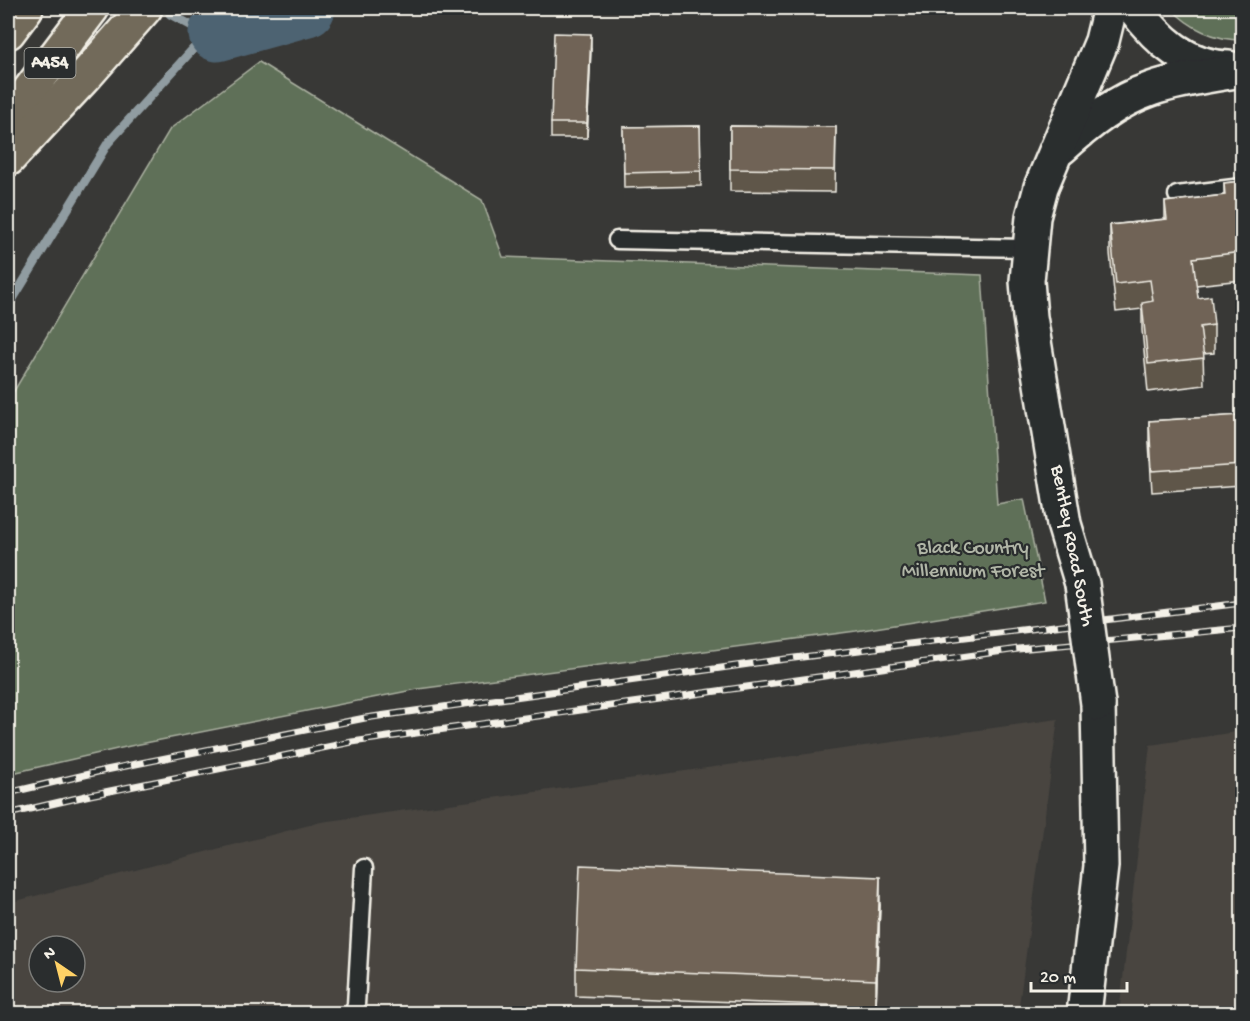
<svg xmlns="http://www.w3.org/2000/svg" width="1250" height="1021" font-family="'Gochi Hand',sans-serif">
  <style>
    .built { fill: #484540; fill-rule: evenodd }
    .green { fill: #5f6f58; stroke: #aab0a0; stroke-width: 1.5 }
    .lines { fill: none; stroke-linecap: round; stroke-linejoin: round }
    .stream { stroke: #909ca1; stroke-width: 9 }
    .river { stroke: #4e6372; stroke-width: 57 }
    .lane-casing { stroke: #f4f1e8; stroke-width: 21 }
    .secondary-casing { stroke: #f4f1e8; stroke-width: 38 }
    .highway-casing { stroke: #f4f1e8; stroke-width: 38 }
    .lane { stroke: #2a2d2e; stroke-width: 16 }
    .secondary { stroke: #2a2d2e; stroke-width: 33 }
    .highway { stroke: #726b5a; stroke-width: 33 }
    .rail-casing { stroke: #f4f1e8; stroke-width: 7 }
    .rail { stroke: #2a2d2e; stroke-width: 4.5; stroke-dasharray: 14; stroke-linecap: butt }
    .secondary-bridge-casing { stroke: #f4f1e8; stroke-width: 38; stroke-linecap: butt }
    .secondary-bridge { stroke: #2a2d2e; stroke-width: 33 }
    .wall { fill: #5f564a; stroke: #f4f1e8; stroke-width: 1.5 }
    .shaded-wall { fill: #4e463c; stroke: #f4f1e8; stroke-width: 1.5 }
    .building { fill: #6f6456; stroke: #f4f1e8; stroke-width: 1.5 }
    .labels { text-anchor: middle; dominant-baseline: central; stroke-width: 4.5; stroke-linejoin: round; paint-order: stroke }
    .shield { fill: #2a2d2e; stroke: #b7b6b0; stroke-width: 1.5 }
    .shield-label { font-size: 18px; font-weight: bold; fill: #f4f1e8 }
    .street-label { font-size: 20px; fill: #f4f1e8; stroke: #2a2d2e }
    .park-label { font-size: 20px; fill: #b1b6a7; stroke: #2a2d2e }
  </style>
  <rect width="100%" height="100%" fill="#383836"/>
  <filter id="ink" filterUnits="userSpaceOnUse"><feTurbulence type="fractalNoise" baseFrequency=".0167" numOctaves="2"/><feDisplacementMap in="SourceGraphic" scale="12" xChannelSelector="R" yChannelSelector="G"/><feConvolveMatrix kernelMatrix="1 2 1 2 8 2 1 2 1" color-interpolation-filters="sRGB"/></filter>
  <g filter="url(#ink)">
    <g class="built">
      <path d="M1058,719L1018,1013L8,1014V903L321,822ZM39,946H75V982H39Z"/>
      <path d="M1242,731V1013H1119L1150,745Z"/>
    </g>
    <g class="green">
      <path d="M1171,8H1242V40C1215,40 1189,28 1171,8Z"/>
      <path d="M259,62L482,200L503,257L982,275L997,504L1024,499L1045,601L856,631L418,689L130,746L8,774V401L170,129Z"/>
    </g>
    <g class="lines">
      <g class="stream">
        <path d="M170,14L196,28L217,33"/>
        <path d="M8,307L108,143L193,49L217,33"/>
      </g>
      <path class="river" d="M217,33L307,8"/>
      <g class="lane-casing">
        <g id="lane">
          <path d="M1177,195L1242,187"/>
          <path d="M617,240L1029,248"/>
          <path d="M353,1014L356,1005L364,868"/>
        </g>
      </g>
      <g class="secondary-casing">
        <g id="secondary">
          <path d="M1134,8C1158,40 1186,67 1229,68"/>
          <path d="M1061,148C1087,124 1116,101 1151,89C1180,79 1212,75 1242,70"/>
          <path d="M1082,584L1064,524L1030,317L1027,281L1033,217L1041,187L1102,41L1110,8"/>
          <path d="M1084,1014L1101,866L1098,704"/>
        </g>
      </g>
      <g class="highway-casing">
        <g id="highway">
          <path d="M8,32L26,8"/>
          <path d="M8,119L92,8"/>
          <path d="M8,159L87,74L145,8"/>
        </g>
      </g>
      <use href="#lane" class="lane"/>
      <use href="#secondary" class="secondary"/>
      <use href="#highway" class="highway"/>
      <g class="rail-casing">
        <g id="rail">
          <path d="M8,793L106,770L365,718L778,660L1242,603"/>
          <path d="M8,814L90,795L352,742L1018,649L1242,628"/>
        </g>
      </g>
      <use href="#rail" class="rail"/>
      <g class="secondary-bridge-casing">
        <path id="secondary-bridge" d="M1082,584L1098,704"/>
      </g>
      <use href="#secondary-bridge" class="secondary-bridge"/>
    </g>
    <g class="wall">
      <path d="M591,48L587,138H551V123Z"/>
      <path d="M700,126L701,186L624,188L623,127Z"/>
      <path d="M730,126L836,127L835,192L730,191Z"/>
      <path d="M1242,181V280L1196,285L1198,298L1214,325V353L1203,354L1204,385L1148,392L1142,330V309L1116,312L1110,253V225L1165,219V202L1224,195V183Z"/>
      <path d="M1242,415V486L1152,492L1149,442V421Z"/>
      <path d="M880,905L876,1007L576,996V968Z"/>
    </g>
    <g class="shaded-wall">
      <path d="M591,34V48L587,138V123Z"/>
      <path d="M880,877V905L876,1007V980Z"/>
    </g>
    <g class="building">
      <path d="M554,33L591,34L587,123H551Z"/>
      <path d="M700,126L701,171L624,173L623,127Z"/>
      <path d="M730,126L836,127L835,170L730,169Z"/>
      <path d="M1242,181V252L1193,258L1198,298L1211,296L1214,325L1200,327L1204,358L1148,364L1142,303L1153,301L1150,280L1116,284L1110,225L1167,219L1165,202L1225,195L1224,183Z"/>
      <path d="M1242,415V465L1152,471L1149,421Z"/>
      <path d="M580,865L880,877L876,980L576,968Z"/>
    </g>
  </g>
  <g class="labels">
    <rect class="shield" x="24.5" y="48" width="51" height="30" rx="4.5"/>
    <g class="shield-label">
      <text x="50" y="63">A454</text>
    </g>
    <g class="street-label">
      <text transform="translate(1071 546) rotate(79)">Bentley Road South</text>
    </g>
    <g class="park-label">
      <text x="973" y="549">Black Country<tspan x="973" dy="23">Millennium Forest</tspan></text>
    </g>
  </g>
  <rect width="1250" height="1021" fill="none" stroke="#2a2d2e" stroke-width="30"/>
  <rect x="15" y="15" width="1220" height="991" fill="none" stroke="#f4f1e8" stroke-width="2" filter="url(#ink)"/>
  <g transform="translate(57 964) rotate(325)"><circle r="28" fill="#2a2d2e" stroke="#7b7b78" stroke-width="1.5"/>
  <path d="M0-4.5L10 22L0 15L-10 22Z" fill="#ffd166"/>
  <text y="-9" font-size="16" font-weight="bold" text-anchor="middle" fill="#f4f1e8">N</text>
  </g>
  <path d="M1031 982v9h96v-9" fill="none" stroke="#f4f1e8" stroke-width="3"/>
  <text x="1040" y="982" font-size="18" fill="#f4f1e8" stroke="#2a2d2e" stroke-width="4.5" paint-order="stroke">20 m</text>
</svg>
